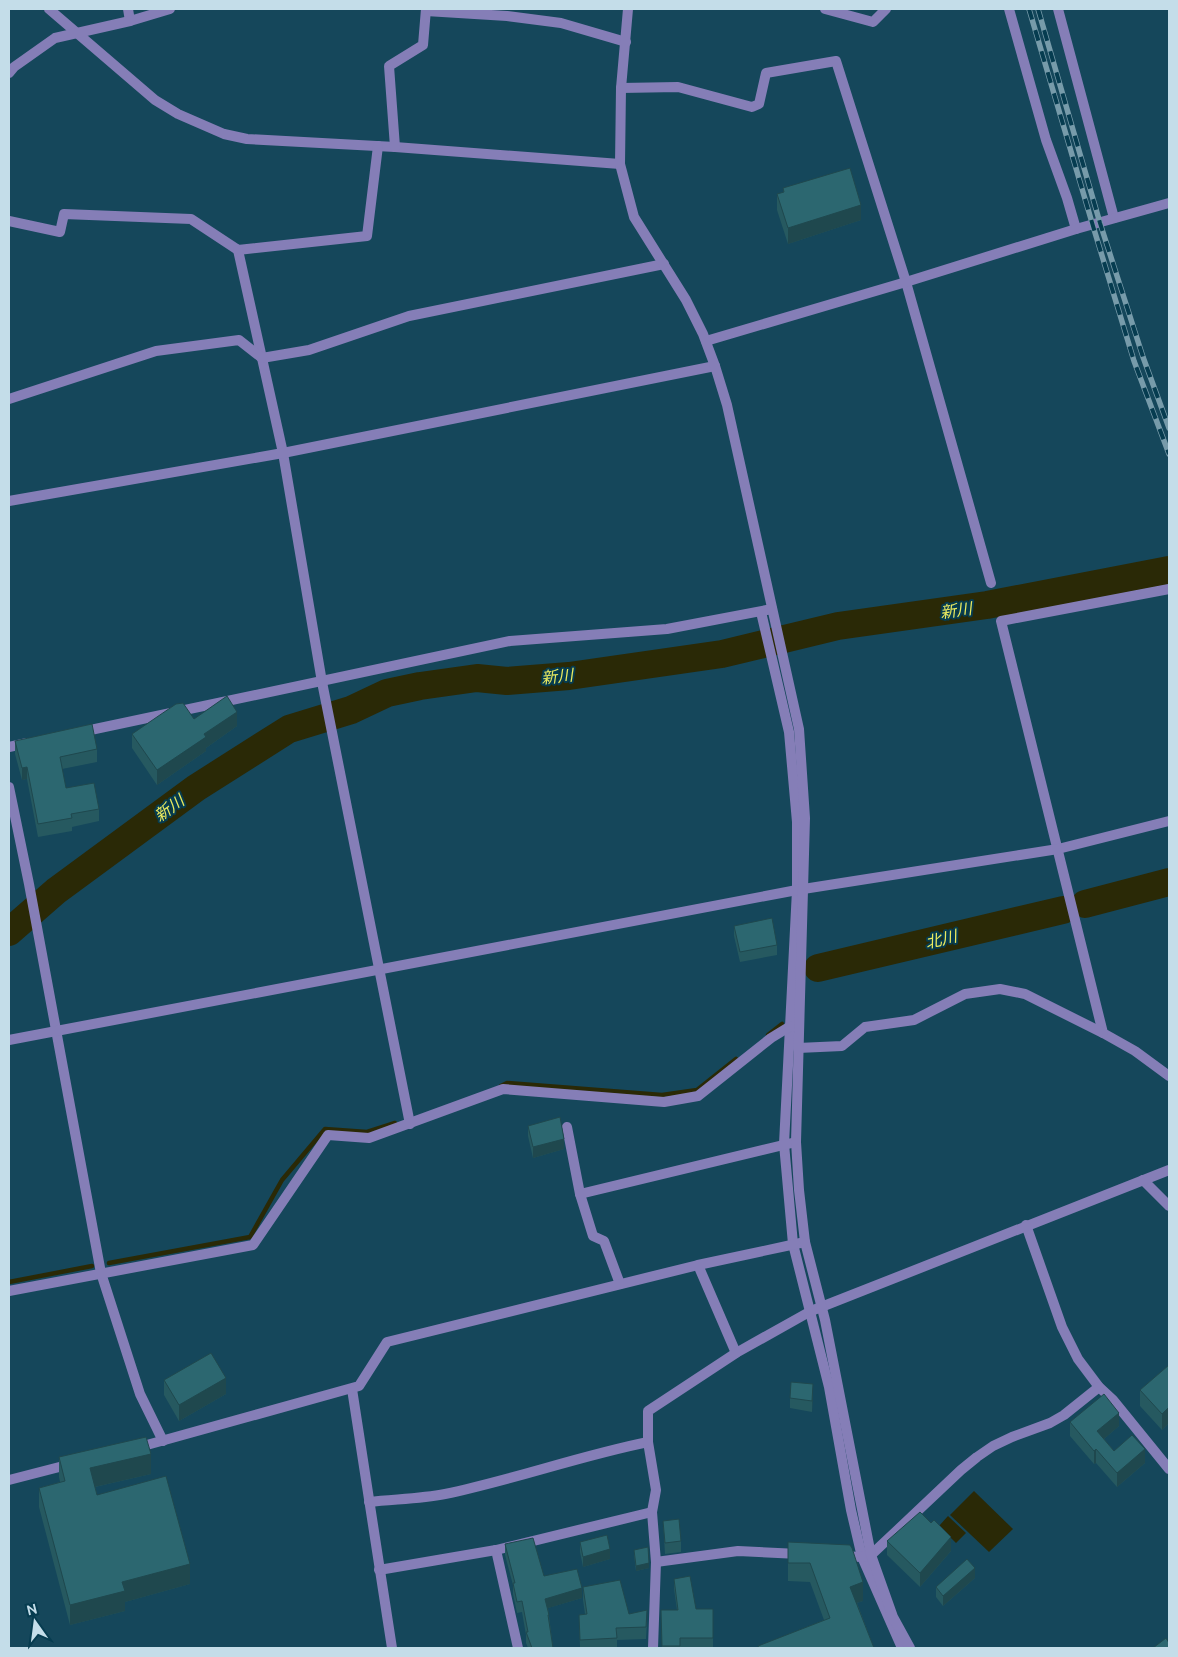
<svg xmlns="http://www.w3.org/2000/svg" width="1178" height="1657" font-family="Ubuntu,'Noto Sans JP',sans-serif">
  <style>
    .water { fill: #2a2906 }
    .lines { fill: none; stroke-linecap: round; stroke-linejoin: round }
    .stream { stroke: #2a2906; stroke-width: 4.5 }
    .river { stroke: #2a2906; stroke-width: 28 }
    .pedestrian { stroke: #857eb7; stroke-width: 10 }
    .minor { stroke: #857eb7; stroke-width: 10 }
    .tertiary { stroke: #857eb7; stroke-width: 10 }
    .rail-casing { stroke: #779baa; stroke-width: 5.5 }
    .rail { stroke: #063c50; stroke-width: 4; stroke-dasharray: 11; stroke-linecap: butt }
    .wall { fill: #265960 }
    .shaded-wall { fill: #1f484e }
    .building { fill: #2c6770; stroke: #1f484e }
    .labels { text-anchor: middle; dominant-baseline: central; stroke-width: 4; stroke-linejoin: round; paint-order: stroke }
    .water-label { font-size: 16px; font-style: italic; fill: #eceb5f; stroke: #063c50 }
  </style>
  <rect width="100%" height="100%" fill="#15475b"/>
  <g class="water">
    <path d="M974,1491L1013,1529L989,1552L950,1515Z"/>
    <path d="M948,1516L966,1533L956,1543L939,1526Z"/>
  </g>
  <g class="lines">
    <g class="stream">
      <path d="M768,1035L782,1024"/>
      <path d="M501,1086L507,1083L662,1095L697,1090L736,1059"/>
      <path d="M109,1263L250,1237L282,1180L325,1129L367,1132L395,1123"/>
      <path d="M9,1282L92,1266"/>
    </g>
    <g class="river">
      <path d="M1085,904L1169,882"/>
      <path d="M9,932L56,891L196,788L289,729L351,710L387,693L420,686L477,678L507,681L569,676L722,654L838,626L987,605L1169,570"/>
      <path d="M818,968L1063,910"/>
    </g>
    <path class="pedestrian" d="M761,612L789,732L797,822V890L784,1144L793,1244L829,1387L851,1510L862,1557L902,1648"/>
    <g class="minor">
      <path d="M49,9L155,100L178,114L224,134L247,139L395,147L620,164"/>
      <path d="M128,9L130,21"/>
      <path d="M825,9L873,22L886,9"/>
      <path d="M1009,9L1046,140L1067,198L1076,229"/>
      <path d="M1058,9L1114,218"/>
      <path d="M426,11L507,16L561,23L626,42"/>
      <path d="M621,88L678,87L752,107L759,104L766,73L836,61L906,282L991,583"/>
      <path d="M395,147L389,66L423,45L426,9"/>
      <path d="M9,221L60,232L64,214L191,219L238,250L367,236L378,146"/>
      <path d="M238,250L283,453L322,682L410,1124"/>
      <path d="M706,341L906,282L1076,229L1169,203"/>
      <path d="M9,399L156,351L239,340L262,358L309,350L409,316L664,264"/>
      <path d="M9,501L283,453L715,366"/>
      <path d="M1169,589L1001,621L1103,1033L1135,1051L1169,1076"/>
      <path d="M81,732L510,641L667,629L772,609"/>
      <path d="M9,747L27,743"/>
      <path d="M9,787L29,884L101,1273L140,1394L163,1441"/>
      <path d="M9,1040L797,890L1058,849L1169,821"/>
      <path d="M798,1048L842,1046L865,1027L914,1020L965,994L1000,989L1025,994L1103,1033"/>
      <path d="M567,1127L580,1194L593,1236L604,1241L620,1284"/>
      <path d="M1143,1180L1169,1206"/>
      <path d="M580,1194L796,1142"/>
      <path d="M1026,1225L1062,1327L1078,1359L1099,1387L1113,1400L1169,1469"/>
      <path d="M698,1265L736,1353"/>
      <path d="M9,1291L253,1245L328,1135L369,1138L503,1089L664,1102L698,1096L771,1038L789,1027L799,1026"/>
      <path d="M352,1389L392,1648"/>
      <path d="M136,1448L359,1386L387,1342L698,1265L805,1242"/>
      <path d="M9,1480L71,1464"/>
      <path d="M369,1502C394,1499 420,1499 445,1494C513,1480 579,1456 648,1442"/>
      <path d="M496,1550L518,1648"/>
      <path d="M841,1556L862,1557L871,1555L961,1470L977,1457L993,1446L1012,1437L1050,1423L1064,1415L1099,1387"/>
      <path d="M656,1562L738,1551L799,1554"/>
      <path d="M379,1570L496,1550L652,1512"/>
      <path d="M653,1648L656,1562L652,1512L656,1490L648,1442V1411L736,1353L811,1311L1169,1170"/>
    </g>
    <g class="tertiary">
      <path d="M628,9L621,88L620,164L634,217L686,300L703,334L715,366L727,405L799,729L805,818L796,1142L799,1190L805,1242L825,1320L871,1555L893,1617L910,1648"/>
      <path d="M9,73L14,67L55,38L130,21L170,9"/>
    </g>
    <g class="rail-casing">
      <g id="rail">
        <path d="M1029,9L1093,226L1134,361L1169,454"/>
        <path d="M1038,9L1100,223L1143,357L1169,428"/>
      </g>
    </g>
    <use href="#rail" class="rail"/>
  </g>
  <g class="wall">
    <path d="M783,188L861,220L788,244L777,210V194L783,193Z"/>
    <path d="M194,719L237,726L206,748V751L157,785L132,748V734Z"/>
    <path d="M15,741L97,749V762L62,769L66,788L99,809V821L72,827V831L38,837L27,779L22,780L15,754Z"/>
    <path d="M734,926L777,945V955L740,962L734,936Z"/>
    <path d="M528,1126L564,1149L533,1158L528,1136Z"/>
    <path d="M1169,1365V1423L1162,1430L1140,1406V1390Z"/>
    <path d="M164,1380L226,1394L179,1421L164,1395Z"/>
    <path d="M813,1394L812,1412L790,1408V1398Z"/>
    <path d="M1070,1422L1119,1426L1104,1439L1114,1451L1145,1463L1117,1487L1096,1463L1094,1464L1070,1436Z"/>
    <path d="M59,1457L151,1474L95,1487L97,1495L190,1584L125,1602V1611L70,1625L39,1507V1488L60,1482L59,1477Z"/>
    <path d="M663,1521L681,1541V1552L665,1554Z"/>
    <path d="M887,1541L951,1551L920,1587L887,1555Z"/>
    <path d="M580,1542L610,1559L583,1567L580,1552Z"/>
    <path d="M788,1542L863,1601L857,1603L874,1648H758V1646L824,1620L810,1582L788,1581Z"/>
    <path d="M505,1544L544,1576L582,1598L548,1608L553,1648H528L526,1643V1635L522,1612L517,1613L513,1594V1585L505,1555Z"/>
    <path d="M634,1550L649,1568L636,1571L634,1555Z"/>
    <path d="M975,1578L943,1606L936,1597V1587Z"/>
    <path d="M674,1579L696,1609H713V1648H662L661,1610H677L674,1589Z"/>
    <path d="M583,1587L629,1614L647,1622L646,1639L617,1640V1648H580L579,1615L585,1614L583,1600Z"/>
  </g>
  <g class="shaded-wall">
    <path d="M861,205V220L788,244V228Z"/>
    <path d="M237,712V726L206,748V751L157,785V770L204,734Z"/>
    <path d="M27,767V779L22,780V768Z"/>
    <path d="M564,1139V1149L533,1158V1147Z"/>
    <path d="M226,1378V1394L179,1421V1405Z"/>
    <path d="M813,1384V1394L812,1412V1401Z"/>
    <path d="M1169,1407V1423L1162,1430V1414Z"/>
    <path d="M1119,1413V1426L1097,1445V1431Z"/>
    <path d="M1096,1449V1463L1094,1464V1451Z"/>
    <path d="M1145,1449V1463L1117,1487V1473Z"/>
    <path d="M151,1454V1474L90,1488V1468Z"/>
    <path d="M951,1537V1551L920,1587V1573Z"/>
    <path d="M610,1549V1559L583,1567V1557Z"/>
    <path d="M649,1563V1568L636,1571V1566Z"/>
    <path d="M190,1564V1584L125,1602V1611L70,1625V1605L122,1582Z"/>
    <path d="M975,1568V1578L943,1606V1596Z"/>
    <path d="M863,1582V1601L850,1605V1587Z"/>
    <path d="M582,1588V1598L545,1609V1599Z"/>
  </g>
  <g class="building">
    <path d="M850,168L861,205L788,228L777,194L784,192L783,188Z"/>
    <path d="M227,696L237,712L204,734L206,737L157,770L132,734L176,704L183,703L194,719Z"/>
    <path d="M92,724L97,749L60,757L66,788L94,783L99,809L71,814L72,818L38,824L27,767L22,768L15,741Z"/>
    <path d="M772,918L777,945L740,952L734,926Z"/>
    <path d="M560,1117L564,1139L533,1147L528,1126Z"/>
    <path d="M211,1353L226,1378L179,1405L164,1380Z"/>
    <path d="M1169,1365V1407L1162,1414L1140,1390Z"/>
    <path d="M791,1382L813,1384L812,1401L790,1398Z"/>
    <path d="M1104,1394L1119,1413L1097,1431L1114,1451L1132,1435L1145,1449L1117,1473L1096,1449L1094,1451L1070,1422Z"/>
    <path d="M146,1437L151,1454L90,1468L97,1495L166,1476L190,1564L122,1582L125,1591L70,1605L39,1488L65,1481L59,1457Z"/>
    <path d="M920,1512L931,1523L934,1520L951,1537L920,1573L887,1541Z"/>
    <path d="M679,1519L681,1541L665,1543L663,1521Z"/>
    <path d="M607,1535L610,1549L583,1557L580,1542Z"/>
    <path d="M533,1538L544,1576L577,1569L582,1588L545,1599L549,1615H548L553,1648H532L526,1632H528L522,1601L517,1602L513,1583H515L505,1544Z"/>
    <path d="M788,1542L850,1545L852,1548L863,1582L850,1587L874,1648H759L758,1646L830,1618L810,1563H788Z"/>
    <path d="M648,1547L649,1563L636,1566L634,1550Z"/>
    <path d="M967,1559L975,1568L943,1596L936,1587Z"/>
    <path d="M690,1576L696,1609H713V1638H680V1646H662L661,1610H678L674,1579Z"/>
    <path d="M620,1580L629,1614L647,1610L646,1627L616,1628L617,1638L580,1640L579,1615L587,1614L583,1587Z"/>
    <path d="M1166,1638L1169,1643V1648H1153Z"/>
  </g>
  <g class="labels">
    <g class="water-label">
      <text transform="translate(956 610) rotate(-8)">新川</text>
      <text transform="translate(557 676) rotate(-6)">新川</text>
      <text transform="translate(169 808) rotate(-36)">新川</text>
      <text transform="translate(941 939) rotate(-13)">北川</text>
    </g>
  </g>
  <rect width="1178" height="1657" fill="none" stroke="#c4dde9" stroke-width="20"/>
  <g transform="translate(35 1622) rotate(346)" stroke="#063c50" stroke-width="4" paint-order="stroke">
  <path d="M0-4L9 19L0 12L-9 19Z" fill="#c4dde9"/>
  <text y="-8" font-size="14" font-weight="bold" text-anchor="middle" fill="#c4dde9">N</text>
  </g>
</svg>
